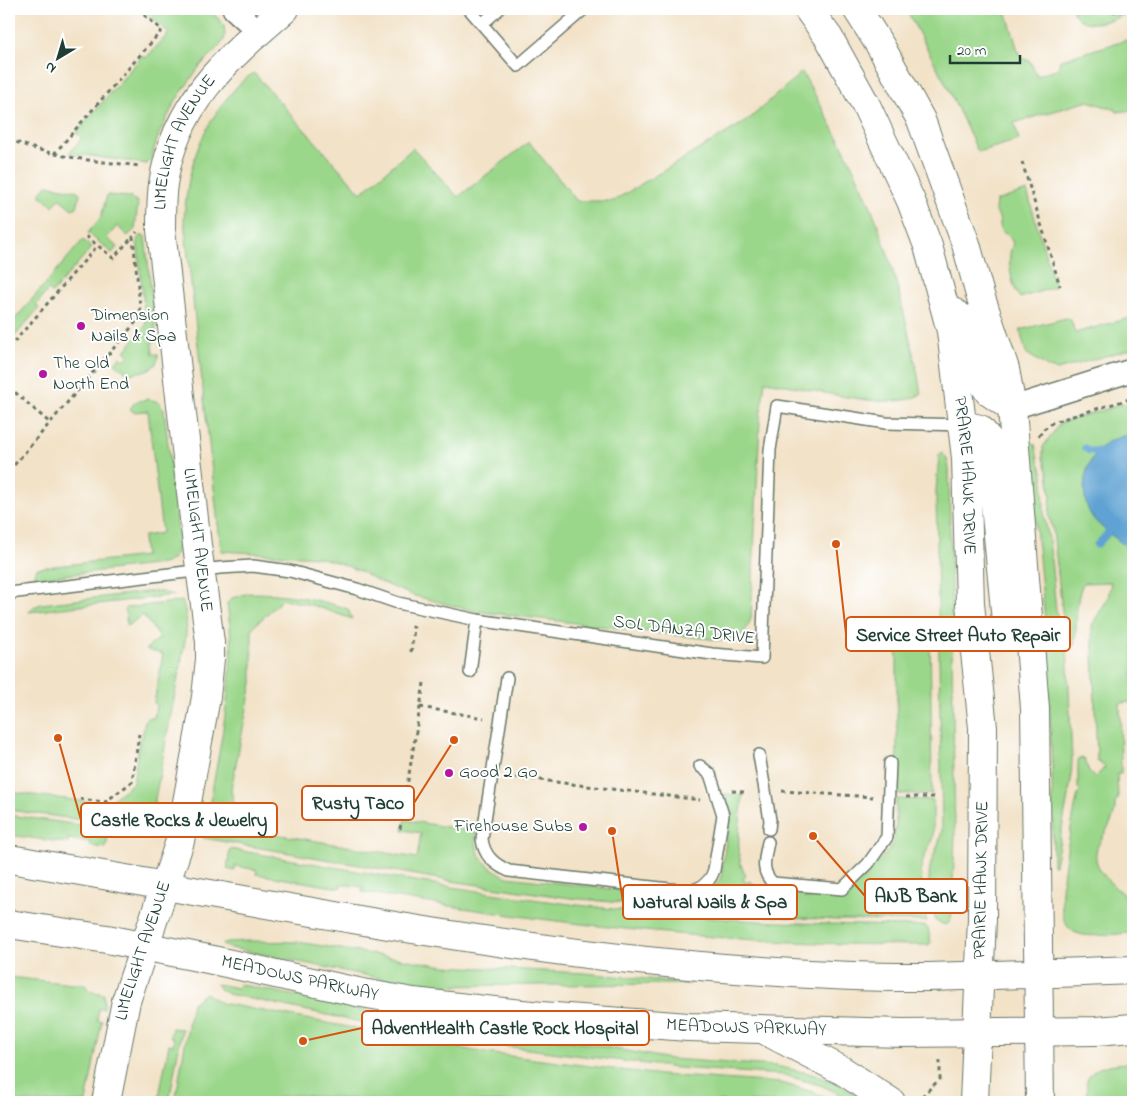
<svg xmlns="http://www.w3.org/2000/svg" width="1142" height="1111" font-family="'Indie Flower',sans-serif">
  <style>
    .green { fill: #9bd78b; stroke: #5d8a60 }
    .water { fill: #5ea2d3; stroke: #3e7084 }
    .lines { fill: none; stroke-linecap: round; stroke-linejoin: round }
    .stream { stroke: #5ea2d3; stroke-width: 7 }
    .lane-casing { stroke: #697767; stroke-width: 14 }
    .street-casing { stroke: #697767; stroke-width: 25 }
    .secondary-casing { stroke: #697767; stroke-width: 30 }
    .path { stroke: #697767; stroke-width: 3; stroke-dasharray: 4 4; stroke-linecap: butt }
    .lane { stroke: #fff; stroke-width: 11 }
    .street { stroke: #fff; stroke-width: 22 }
    .secondary { stroke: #fff; stroke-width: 28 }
    .poi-dot { fill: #b5179e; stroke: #fff; stroke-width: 2 }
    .labels { text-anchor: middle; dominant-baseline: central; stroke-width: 4; stroke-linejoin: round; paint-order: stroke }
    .street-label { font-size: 18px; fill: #1f3d34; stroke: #fff }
    .poi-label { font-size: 18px; fill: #1f3d34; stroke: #fff; text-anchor: start }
    .leader { fill: none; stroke: #d45610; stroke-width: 2 }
    .callout-dot { fill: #d45610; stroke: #fff; stroke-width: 2 }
    .callout { fill: #fff; stroke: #d45610; stroke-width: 2 }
    .callout-label { font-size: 19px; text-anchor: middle; font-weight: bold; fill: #1f3d34 }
  </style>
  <rect width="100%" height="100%" fill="#fff"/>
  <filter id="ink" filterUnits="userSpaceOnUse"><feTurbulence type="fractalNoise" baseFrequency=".02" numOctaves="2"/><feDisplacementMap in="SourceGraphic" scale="10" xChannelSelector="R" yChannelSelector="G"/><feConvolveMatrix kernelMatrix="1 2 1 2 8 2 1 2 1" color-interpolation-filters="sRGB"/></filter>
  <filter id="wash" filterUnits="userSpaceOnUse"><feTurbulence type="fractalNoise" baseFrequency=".0096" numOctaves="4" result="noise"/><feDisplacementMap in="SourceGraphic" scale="20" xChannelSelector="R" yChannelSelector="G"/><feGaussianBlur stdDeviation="1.12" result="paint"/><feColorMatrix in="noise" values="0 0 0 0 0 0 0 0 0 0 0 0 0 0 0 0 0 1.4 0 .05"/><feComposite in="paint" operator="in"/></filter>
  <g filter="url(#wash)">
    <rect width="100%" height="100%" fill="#f2e2c7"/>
    <g class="green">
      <path d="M142,9H209L224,25L225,35L224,40L218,48L200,66L176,100L159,134L151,159L147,164L69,153L82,138L76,133L142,56L146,58L169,33Z"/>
      <path d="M906,9H1010L1007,14L1019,54L1021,58L1030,61L1037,76L1058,69L1060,60L1133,38V110L1117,112L1116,110L1088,101L1014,123L1019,140L978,152L948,88Z"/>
      <path d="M1072,9H1094L1099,11L1102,9L1114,15L1130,13C1112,19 1082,34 1072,9Z"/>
      <path d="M802,72C823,109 844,147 862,186C883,233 897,281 908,331C913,352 918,373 921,394C892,414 801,386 765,381L760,419L751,619C743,638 738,640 718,640L474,611L415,596L382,583L360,571L336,562L317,557L221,551L184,220C187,175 196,139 224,102C233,91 241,80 254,73L361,193L413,148L458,197L529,142L577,201H613L748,120Z"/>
      <path d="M47,185L78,191L80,194L77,207L72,209L60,199L53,206L41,196V192Z"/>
      <path d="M1027,191L1055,287L1020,298C1013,289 1008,267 1010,255C1010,251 1012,247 1013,243L1009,236L1001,231L999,217L995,210L996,201Z"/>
      <path d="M107,195L129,197L138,202L135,229L128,236L117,226L107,238L117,247L112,253L88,233L101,217Z"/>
      <path d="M140,236H145L157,341L152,342L153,354H158C159,371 142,371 129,374L115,363L120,357L124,360L129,355L125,351L146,325L137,240Z"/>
      <path d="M83,240L92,247L52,293L48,290L36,305L39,308L9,343V326Z"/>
      <path d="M1133,317V348L1057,370L1049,368L1026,353L1020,330L1066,318L1071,320L1075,333Z"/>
      <path d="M148,399L159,402L164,409L178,531C180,546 179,560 162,564L38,578L36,577L34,574L37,568L145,556L143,539L144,536L162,533L148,411L133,412L130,409L135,402Z"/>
      <path d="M1133,401V702L1120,703L1121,774H1117L1118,799L1115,803C1117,836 1073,847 1112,884C1118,890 1125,897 1133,900V933C1118,933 1090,939 1076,933C1072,931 1067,927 1065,922C1054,902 1073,819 1078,793L1081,791L1078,788V761L1080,758L1085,759L1089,772L1095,778L1105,767L1097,761L1092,625L1108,598L1111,582L1083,583C1074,604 1078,624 1074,646L1063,618L1062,610L1053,530L1049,516L1051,496L1048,473L1043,458V447L1060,423Z"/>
      <path d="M1031,443L1035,444L1038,460L1043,473L1044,516L1049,539L1056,610L1067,644L1072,760L1071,781L1055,865H1053L1052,768L1046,631L1029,453Z"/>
      <path d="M942,453L947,458L949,469L955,836L952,906H949L948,912L952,913L950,922L946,925L937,922L935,919C931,901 926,882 931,863C935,851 941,841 942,828L936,491L939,455Z"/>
      <path d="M156,591L175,595L29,612L33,607L41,604Z"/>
      <path d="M249,593C285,593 314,598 348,609L352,619L315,606L283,599L252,628V683L231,789C234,810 242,824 263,832L417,858L421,833L403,830L405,820L472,831L476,832C474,857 486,866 507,877L690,898C703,894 715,891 721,877L729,817V810L725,794L743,795C741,818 733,856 746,876L743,879L747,883L750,881C765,894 786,892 805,894L804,898H811V894C831,896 840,898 856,886L892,847L896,826V799L933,800V837L923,860L921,870L923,905L927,921L836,920L744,915L570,898L451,881L203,838C214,778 228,717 231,656C232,638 229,620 227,603L232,598Z"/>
      <path d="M182,601C188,615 187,627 185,641L152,815L148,829L9,810V792L106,804L133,783L140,738H142L145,720L147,718H154L156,704L154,703L163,654L147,650V648L160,638L143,615L127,626L125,608Z"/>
      <path d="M898,624H930L932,794H897V644H905V630H898Z"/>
      <path d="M9,815L109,829L106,848L90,846L91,842L68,839V843L9,835Z"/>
      <path d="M230,849C328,866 426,884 525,898C657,917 791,925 925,926L928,928L931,943L928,945C735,946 552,924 362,892L363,887L341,884L340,888L256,874L257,870L235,866V871L227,869Z"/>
      <path d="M249,941L298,942L445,966L584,973L690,983V984L417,986L226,947L222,944L227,942Z"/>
      <path d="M9,977L72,984H84L90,991L104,994V1009L99,1008L97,1020L102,1021L86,1102H9Z"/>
      <path d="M216,984L238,988L239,984L411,1020L447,1026L584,1043L670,1059L776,1066L812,1074L837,1083L869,1102H853L834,1091L820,1085L784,1075L678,1068L488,1044L398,1030L228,994L220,990Z"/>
      <path d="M205,993L221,1003L486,1053L661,1075L781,1083L813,1092L837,1102H388L297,1095L282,1096L266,1102H175L192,1003Z"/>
      <path d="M172,1028L182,1029L169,1102H158L169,1044L173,1045L174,1039L170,1037Z"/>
      <path d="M1127,1063H1133V1102H1087C1087,1096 1086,1087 1087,1081C1092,1065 1114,1064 1127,1063Z"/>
    </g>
    <path class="water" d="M1133,433V549H1129C1119,540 1098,527 1091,515C1078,492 1084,457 1108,442C1115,438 1125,436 1133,433Z"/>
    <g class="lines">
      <g class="stream">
        <path d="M1085,448L1089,451H1099L1103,459"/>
        <path d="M1097,545L1115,525"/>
      </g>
    </g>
  </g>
  <g filter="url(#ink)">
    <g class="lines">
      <g class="lane-casing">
        <g id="lane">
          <path d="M469,9L518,66L584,9"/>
          <path d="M483,23L499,9"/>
          <path d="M9,593L220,568L253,566L290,571L357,589L398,603L477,620L712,654L762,658L770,450L777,406L886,423L963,425"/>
          <path d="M470,672L477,620"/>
          <path d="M507,678L482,839C484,856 494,864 509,871L679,890C695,892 709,886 714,870L723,815L710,774L700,766"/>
          <path d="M759,755L770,820L769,829"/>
          <path d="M768,842C765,858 760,871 773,883L842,889L868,864L887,837L890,763"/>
        </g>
      </g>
      <g class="street-casing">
        <g id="street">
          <path d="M234,9L258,31"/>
          <path d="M1012,408L1133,370"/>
        </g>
      </g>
      <g class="secondary-casing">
        <g id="secondary">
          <path id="s1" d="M808,9L829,38L866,105L911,201L928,246L951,331L966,458L970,604L983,728L982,919L974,1102"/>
          <path d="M857,9L881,47L921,120L966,244L980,295L1005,369L1012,408L1035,709L1040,1102"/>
          <path d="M953,312L967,322L980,379L989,392L1012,408"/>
          <path d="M963,425L980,429L989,440L1006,621L1030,643"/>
          <path d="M9,859C228,895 445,941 667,963C752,971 843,978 928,977C997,975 1065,973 1133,970"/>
          <path id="s2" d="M9,924L107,939L208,959L362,993L413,1002L541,1016L688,1027L903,1033L1096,1031L1133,1028"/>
          <path d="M768,1032L843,1071L891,1102"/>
          <path id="s3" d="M106,1102L126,1001L180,841L206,697L210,659V642L197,545L161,230C161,214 161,199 163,184C175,103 227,59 285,9"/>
        </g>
      </g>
      <g class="path">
        <path d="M1104,9L1117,12L1130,9"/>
        <path d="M9,139C52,158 95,161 141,166"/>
        <path d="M54,154L162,30L137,9"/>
        <path d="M1022,162L1060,286"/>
        <path d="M86,236L113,258L132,238"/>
        <path d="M9,348L97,246"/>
        <path d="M9,387L50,423"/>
        <path d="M1039,436L1044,429L1053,422L1133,398"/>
        <path d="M9,471L141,316L133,237L137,232"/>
        <path d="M411,652L414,628L412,626"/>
        <path d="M420,707L484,718"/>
        <path d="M508,776L700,800"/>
        <path d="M732,791L744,792"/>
        <path d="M782,791L873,797"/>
        <path d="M906,797H938"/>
        <path d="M80,799L105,802L132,782L139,734"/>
        <path d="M400,829L424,683"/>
        <path d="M916,1102L940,1079V1058"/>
      </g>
      <use href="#lane" class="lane"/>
      <use href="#street" class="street"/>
      <use href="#secondary" class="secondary"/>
    </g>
  </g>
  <g class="poi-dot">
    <circle cx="81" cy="326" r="5"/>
    <circle cx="43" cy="374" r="5"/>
    <circle cx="449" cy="773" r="5"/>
    <circle cx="583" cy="827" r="5"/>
  </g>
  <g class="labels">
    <g class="street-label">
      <text stroke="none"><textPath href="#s3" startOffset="981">LIMELIGHT AVENUE</textPath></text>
      <text stroke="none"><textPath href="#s1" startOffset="500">PRAIRIE HAWK DRIVE</textPath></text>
      <text transform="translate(197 540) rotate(83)">LIMELIGHT AVENUE</text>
      <text transform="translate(684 631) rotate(7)">SOL DANZA DRIVE</text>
      <text transform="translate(982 880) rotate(-89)">PRAIRIE HAWK DRIVE</text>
      <text stroke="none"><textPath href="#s3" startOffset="156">LIMELIGHT AVENUE</textPath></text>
      <text stroke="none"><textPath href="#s2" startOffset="296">MEADOWS PARKWAY</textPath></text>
      <text stroke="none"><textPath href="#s2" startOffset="746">MEADOWS PARKWAY</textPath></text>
    </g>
    <g class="poi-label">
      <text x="91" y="316">Dimension<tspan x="91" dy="21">Nails &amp; Spa</tspan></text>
      <text x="53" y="364">The Old<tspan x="53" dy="21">North End</tspan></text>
      <text x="459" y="773">Good 2 Go</text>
      <text x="573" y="827" text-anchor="end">Firehouse Subs</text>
    </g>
  </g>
  <path class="leader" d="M836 544L846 634M454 740L414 803M58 738L81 820M813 836L865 896M612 831L623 902M303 1041L362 1028"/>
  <g class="callout-dot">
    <circle cx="836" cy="544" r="5"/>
    <circle cx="454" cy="740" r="5"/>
    <circle cx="58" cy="738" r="5"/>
    <circle cx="813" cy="836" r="5"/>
    <circle cx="612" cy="831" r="5"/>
    <circle cx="303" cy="1041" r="5"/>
  </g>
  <g class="callout">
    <rect x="846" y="617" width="224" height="34" rx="5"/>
    <rect x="302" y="786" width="112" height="34" rx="5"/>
    <rect x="81" y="803" width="196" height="34" rx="5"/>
    <rect x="865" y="879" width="102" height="34" rx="5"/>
    <rect x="623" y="885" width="174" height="34" rx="5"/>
    <rect x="362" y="1011" width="287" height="34" rx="5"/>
  </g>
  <g class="callout-label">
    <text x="958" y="641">Service Street Auto Repair</text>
    <text x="358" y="809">Rusty Taco</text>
    <text x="179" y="826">Castle Rocks &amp; Jewelry</text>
    <text x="916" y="902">ANB Bank</text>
    <text x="710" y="908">Natural Nails &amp; Spa</text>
    <text x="505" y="1034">AdventHealth Castle Rock Hospital</text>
  </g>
  <rect width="1142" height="1111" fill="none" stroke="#fff" stroke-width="30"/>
  <g transform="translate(58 58) rotate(218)" stroke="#ffffff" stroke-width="4" paint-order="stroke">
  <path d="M0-4L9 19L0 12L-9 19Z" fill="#1f3d34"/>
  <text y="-8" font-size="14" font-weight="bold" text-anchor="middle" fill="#1f3d34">N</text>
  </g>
  <path d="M950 55v8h70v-8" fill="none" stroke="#1f3d34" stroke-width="2.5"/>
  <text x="957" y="55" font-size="15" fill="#1f3d34" stroke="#ffffff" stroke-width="4" paint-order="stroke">20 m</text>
</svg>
